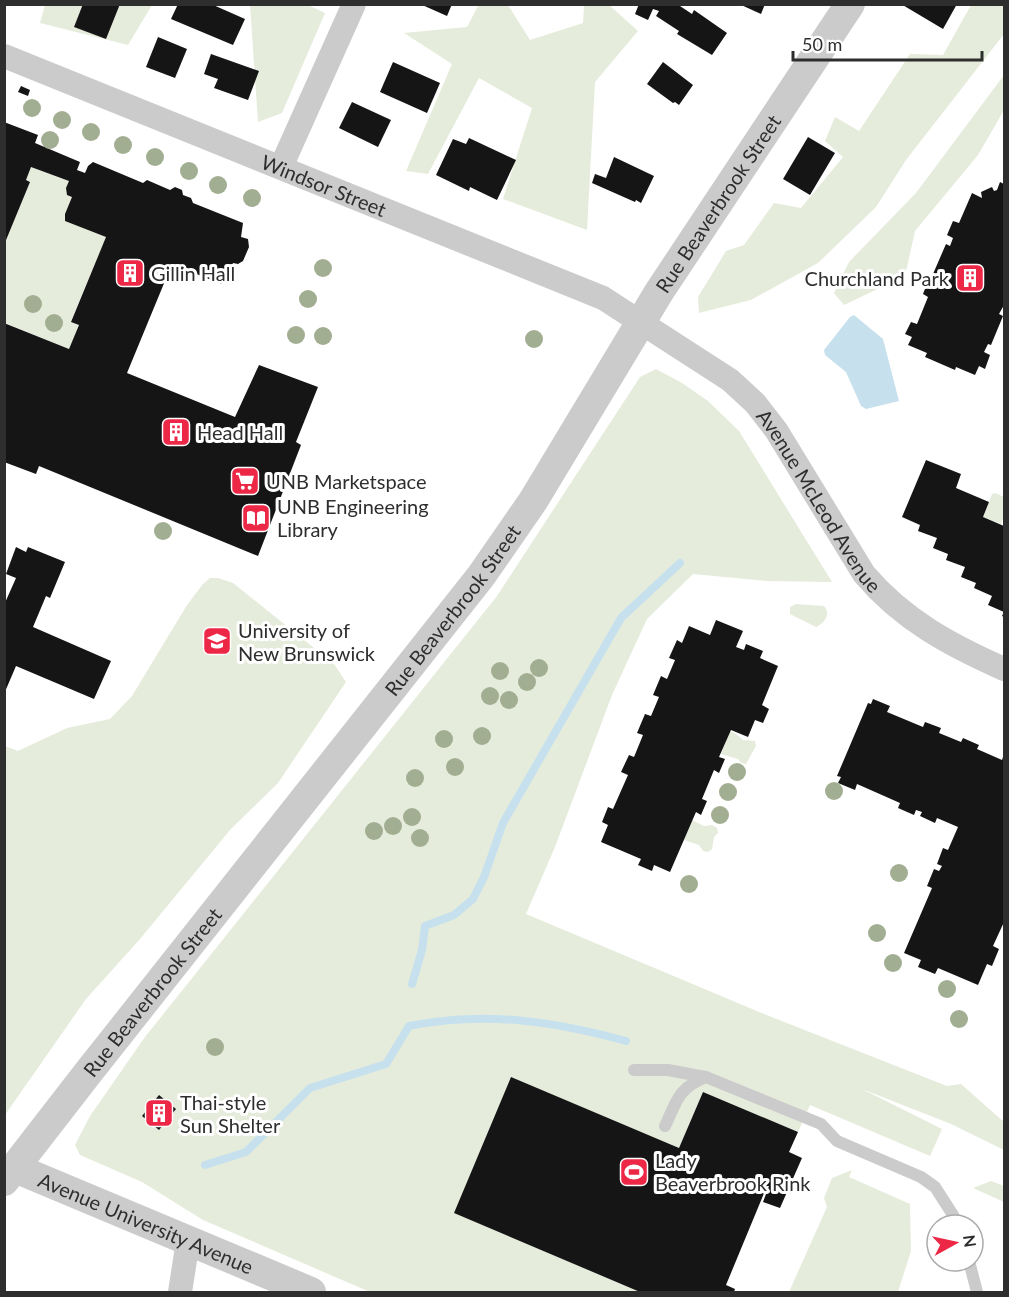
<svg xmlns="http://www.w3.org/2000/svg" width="1009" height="1297" font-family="Lato,sans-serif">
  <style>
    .green { fill: #e6ecdb }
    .water { fill: #c6e1ed }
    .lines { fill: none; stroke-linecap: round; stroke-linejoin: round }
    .stream { stroke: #c6e1ed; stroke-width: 8 }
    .building { fill: #151515 }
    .service { stroke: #cbcbcb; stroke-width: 12 }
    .minor { stroke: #cbcbcb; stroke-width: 24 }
    .tertiary { stroke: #cbcbcb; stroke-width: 30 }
    .tree { fill: #a2ae92 }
    .labels { text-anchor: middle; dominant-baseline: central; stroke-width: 6; stroke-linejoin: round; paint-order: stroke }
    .street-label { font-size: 20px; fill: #2e2e2e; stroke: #fff }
    .poi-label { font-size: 20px; fill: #2e2e2e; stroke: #fff; text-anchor: start }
  </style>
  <rect width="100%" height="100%" fill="#fff"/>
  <g class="green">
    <path d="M479,4L508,5L530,40L583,23L584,5H609L638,31L595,82L587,230L503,199L532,108L479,78L428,174L406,171L452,64L404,33L467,27Z"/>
    <path d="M45,5H152L128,45L40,23Z"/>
    <path d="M250,5H308L325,13L282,113L258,122Z"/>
    <path d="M971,5H1004V34L906,160L876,207L818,263L751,300L699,313L698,297L726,251L744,245L774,203L801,208L843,157L825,141L835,117L859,131L910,54L943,55Z"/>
    <path d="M1004,75V110L978,155L915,231L905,276L844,305L834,293L849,262L916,193Z"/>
    <path d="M31,167L69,181L72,197L65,214V220L106,237L71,321L79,325L69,349L5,323L4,245L30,182L26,180Z"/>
    <path d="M656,369L682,383L708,401L739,431L832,582L766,581L693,574L647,619L612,695L555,847L526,914L769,1016L947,1086L961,1084L1004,1122V1150L951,1124L862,1089L942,1129L930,1156L810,1105L798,1132L703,1092L679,1148L511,1078L455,1213L640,1292H370L203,1220L142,1182L80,1155L75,1145L90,1116L145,1037L497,596L640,377Z"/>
    <path d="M995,493L1004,497V516L1001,524L983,517L992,494Z"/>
    <path d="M210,578H218L233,583L334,664L346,682L278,783L230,830L140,939L86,999L5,1115V746L18,751L67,728L110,719L132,696L187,605L203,584Z"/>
    <path d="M796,604L824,606C831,614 825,623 816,627L790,614V607Z"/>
    <path d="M730,731L736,734L743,740L755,741L756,746L746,764L741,763L738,759L721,754Z"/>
    <path d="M692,820L704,826L712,825L717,828L718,833L714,837L712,849L708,852L703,851L699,845L684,840Z"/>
    <path d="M852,1170L849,1177L910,1204L911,1251L898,1292H789L827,1207L824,1198L832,1178Z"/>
    <path d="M991,1181L1004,1186V1202L973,1188Z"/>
  </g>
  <path class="water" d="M854,315L883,339L899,401L866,409L861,406L846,372L825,355L824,350L850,317Z"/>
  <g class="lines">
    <g class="stream">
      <path d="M412,984L422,950L425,926L454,915L473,899L484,877L503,823L621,618L680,563"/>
      <path d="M205,1165L246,1152L310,1088L386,1064L409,1026C485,1011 553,1021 626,1041"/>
    </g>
  </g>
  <g class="building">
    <path d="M83,4H120L106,39L74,27Z"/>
    <path d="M178,4H211L245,19L233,45L171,19Z"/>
    <path d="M420,4H452L447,16Z"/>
    <path d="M639,4H677L692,14L694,10L727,33L712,55L677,34L679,31L656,16L659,11L653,9L648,20L635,14Z"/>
    <path d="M739,4H765L761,14Z"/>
    <path d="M901,4H957L943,29Z"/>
    <path d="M158,37L187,49L175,78L146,67Z"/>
    <path d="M211,54L259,71L248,100L214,88L218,79L204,74Z"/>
    <path d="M393,62L440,83L427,113L380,92Z"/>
    <path d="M663,62L693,85L679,105L675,102L673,103L647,84Z"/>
    <path d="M21,86L30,90L28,96L18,92Z"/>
    <path d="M352,102L391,120L378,147L339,128Z"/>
    <path d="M4,122L38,135L35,143L80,162L77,170L85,173L88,166L93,162L143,183L147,180L170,190L175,187L182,190L183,195L191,198L193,203L243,223L241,237L248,239L249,247L243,261L238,264L233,263L226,281L221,284L172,264L127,373L235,417L259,365L318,387L296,442L301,445L258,556L39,466L36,474L4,462V323L69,349L79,325L71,322L106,237L65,221V214L72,197L67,195L66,188L69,181L31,167L26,180L30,182L4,245Z"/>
    <path d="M808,137L835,153L810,195L783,179Z"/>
    <path d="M469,138L516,160L497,200L470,187L469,191L436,175L453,139L466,144Z"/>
    <path d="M614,157L654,176L641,203L636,200L635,202L592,183L595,174L606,178Z"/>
    <path d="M1000,182L1004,184V305L999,314L1003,316L991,345L988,344L984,352L990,355L985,369L979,366L975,375L956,367L955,370L925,357L927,353L908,345L912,337L905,334L911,322L917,324L928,297L923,294L928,281L934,283L937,275L933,274L946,244L950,246L953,238L947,235L953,221L959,223L972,193L982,198L981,192L992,187L994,191L997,190Z"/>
    <path d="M926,460L961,474L956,488L989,502L983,517L1004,526V617L1002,616L1004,612L988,605L992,596L974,588L976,583L961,577L965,567L946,560L948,554L933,548L937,538L918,531L920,525L902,517Z"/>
    <path d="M16,547L26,552L28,547L65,562L50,598L46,596L33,627L111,661L94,699L16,666L4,694V605L16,578L6,574Z"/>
    <path d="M716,620L743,631L736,647L744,650L746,644L763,651L760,658L778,666L762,705L769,709L763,723L755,720L748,737L731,730L719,757L725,759L719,773L714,770L702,799L707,801L701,815L696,812L670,872L654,865L652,871L638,865L641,859L601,842L608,825L602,822L608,807L613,809L628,775L621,772L629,755L634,757L643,735L637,733L645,714L651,716L659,697L653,695L661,676L667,679L675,660L669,658L677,640L682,643L689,626L710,635Z"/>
    <path d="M873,699L890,706L887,712L923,727L925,722L941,728L939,733L961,742L963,738L979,745L977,749L1002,760L1004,754V922L993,946L999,949L992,966L987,964L978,985L938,968L935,974L918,967L921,960L904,953L932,888L927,886L934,869L939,871L942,866L937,864L943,848L948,850L958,827L937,818L935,823L920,816L922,812L916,810L914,815L898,808L900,803L857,784L855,790L838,783L841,777L837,776L868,703L871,704Z"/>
    <path d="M511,1077L679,1148L703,1092L798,1132L789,1152L802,1158L780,1208L763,1202L769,1186H767L726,1285L735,1289L734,1292H640L454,1213Z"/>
    <path d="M159,1095L176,1109L159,1130L142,1116Z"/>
  </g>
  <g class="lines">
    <g class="service">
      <path d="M634,1070H668L705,1077"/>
      <path d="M665,1126C677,1101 678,1088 706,1077L821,1124L837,1141L921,1177L935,1187L953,1215L957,1225"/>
      <path d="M969,1261L977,1292"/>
    </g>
    <g class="minor">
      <path id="s1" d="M4,56L603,298L730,380L755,403L776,430L864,574C903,620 950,645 1004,669"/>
      <path d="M281,167L354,4"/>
      <path d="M180,1292L188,1241"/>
    </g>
    <g class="tertiary">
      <path id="s2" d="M15,1168L311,1292"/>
      <path id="s3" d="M4,1181L87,1074L481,576L533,501L659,292L850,4"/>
    </g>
  </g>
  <g class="tree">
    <circle cx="32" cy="108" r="9"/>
    <circle cx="62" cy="120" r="9"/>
    <circle cx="91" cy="132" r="9"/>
    <circle cx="50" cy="140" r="9"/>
    <circle cx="123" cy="145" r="9"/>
    <circle cx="155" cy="157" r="9"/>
    <circle cx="189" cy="171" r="9"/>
    <circle cx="218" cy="185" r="9"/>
    <circle cx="252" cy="198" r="9"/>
    <circle cx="323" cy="268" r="9"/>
    <circle cx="308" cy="299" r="9"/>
    <circle cx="33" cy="304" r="9"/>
    <circle cx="54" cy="323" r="9"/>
    <circle cx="296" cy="335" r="9"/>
    <circle cx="323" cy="336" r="9"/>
    <circle cx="534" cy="339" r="9"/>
    <circle cx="163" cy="531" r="9"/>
    <circle cx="539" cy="668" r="9"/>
    <circle cx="500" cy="671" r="9"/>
    <circle cx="527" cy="682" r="9"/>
    <circle cx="490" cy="696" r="9"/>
    <circle cx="509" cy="700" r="9"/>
    <circle cx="482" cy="736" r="9"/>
    <circle cx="444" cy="739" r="9"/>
    <circle cx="455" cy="767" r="9"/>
    <circle cx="737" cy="772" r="9"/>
    <circle cx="415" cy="778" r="9"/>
    <circle cx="834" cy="791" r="9"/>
    <circle cx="728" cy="792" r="9"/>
    <circle cx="720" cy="815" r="9"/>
    <circle cx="412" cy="817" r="9"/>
    <circle cx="393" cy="826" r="9"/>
    <circle cx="374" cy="831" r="9"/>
    <circle cx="420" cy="838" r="9"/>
    <circle cx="899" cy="873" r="9"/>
    <circle cx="689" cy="884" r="9"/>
    <circle cx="877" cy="933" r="9"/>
    <circle cx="893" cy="963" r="9"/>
    <circle cx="947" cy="989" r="9"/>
    <circle cx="959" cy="1019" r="9"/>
    <circle cx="215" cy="1047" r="9"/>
  </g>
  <defs>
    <g id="building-square" transform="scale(1.5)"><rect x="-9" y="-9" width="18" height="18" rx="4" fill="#ed2847" stroke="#fff"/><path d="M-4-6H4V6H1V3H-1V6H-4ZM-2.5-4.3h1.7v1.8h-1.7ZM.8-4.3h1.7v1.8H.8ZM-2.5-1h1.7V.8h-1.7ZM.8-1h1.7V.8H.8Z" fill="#fff"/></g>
    <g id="supermarket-square" transform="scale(1.5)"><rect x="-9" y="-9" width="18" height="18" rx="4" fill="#ed2847" stroke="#fff"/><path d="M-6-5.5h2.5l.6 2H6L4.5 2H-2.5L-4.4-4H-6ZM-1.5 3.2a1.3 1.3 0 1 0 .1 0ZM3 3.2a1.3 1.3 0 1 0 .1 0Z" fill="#fff"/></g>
    <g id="library-square" transform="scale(1.5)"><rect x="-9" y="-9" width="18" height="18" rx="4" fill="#ed2847" stroke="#fff"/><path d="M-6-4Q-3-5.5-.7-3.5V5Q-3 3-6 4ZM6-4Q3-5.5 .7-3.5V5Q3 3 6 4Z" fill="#fff"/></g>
    <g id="university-square" transform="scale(1.5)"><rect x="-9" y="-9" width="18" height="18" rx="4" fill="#ed2847" stroke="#fff"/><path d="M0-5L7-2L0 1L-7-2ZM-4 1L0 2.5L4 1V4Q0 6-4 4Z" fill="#fff"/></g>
    <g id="stadium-square" transform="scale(1.5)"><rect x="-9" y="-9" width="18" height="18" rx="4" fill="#ed2847" stroke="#fff"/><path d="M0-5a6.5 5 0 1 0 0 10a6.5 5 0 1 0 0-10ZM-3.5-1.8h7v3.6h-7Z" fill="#fff"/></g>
  </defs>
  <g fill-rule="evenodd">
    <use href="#building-square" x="130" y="273"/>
    <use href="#building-square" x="970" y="278"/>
    <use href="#building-square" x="176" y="432"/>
    <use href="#supermarket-square" x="245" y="481"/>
    <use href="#library-square" x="256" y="518"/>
    <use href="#university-square" x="217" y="641"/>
    <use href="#building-square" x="159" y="1113"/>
    <use href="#stadium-square" x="634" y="1172"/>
  </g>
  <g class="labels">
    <g class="street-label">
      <text stroke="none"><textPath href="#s1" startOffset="345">Windsor Street</textPath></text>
      <text stroke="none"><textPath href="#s3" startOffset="1212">Rue Beaverbrook Street</textPath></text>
      <text stroke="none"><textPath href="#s1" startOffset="948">Avenue McLeod Avenue</textPath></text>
      <text stroke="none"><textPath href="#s3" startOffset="726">Rue Beaverbrook Street</textPath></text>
      <text stroke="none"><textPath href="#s3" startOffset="240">Rue Beaverbrook Street</textPath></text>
      <text stroke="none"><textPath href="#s2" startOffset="142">Avenue University Avenue</textPath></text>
    </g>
    <g class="poi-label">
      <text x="151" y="273">Gillin Hall</text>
      <text x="949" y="278" text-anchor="end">Churchland Park</text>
      <text x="197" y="432">Head Hall</text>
      <text x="266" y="481">UNB Marketspace</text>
      <text x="277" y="506">UNB Engineering<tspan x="277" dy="23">Library</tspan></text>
      <text x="238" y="630">University of<tspan x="238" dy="23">New Brunswick</tspan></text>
      <text x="180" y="1102">Thai-style<tspan x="180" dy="23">Sun Shelter</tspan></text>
      <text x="655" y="1160">Lady<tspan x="655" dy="23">Beaverbrook Rink</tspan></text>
    </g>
  </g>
  <rect width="1009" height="1297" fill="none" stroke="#2e2e2e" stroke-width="12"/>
  <g transform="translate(955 1243) rotate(82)"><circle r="28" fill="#ffffff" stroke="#ababab" stroke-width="1.5"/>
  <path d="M0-4.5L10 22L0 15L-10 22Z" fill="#ed2847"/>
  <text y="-9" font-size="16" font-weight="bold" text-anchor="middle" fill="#2e2e2e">N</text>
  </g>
  <path d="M793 51v9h189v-9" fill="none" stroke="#2e2e2e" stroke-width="3"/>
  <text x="802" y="51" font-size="18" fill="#2e2e2e" stroke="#ffffff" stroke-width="4.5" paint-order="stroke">50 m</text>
</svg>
